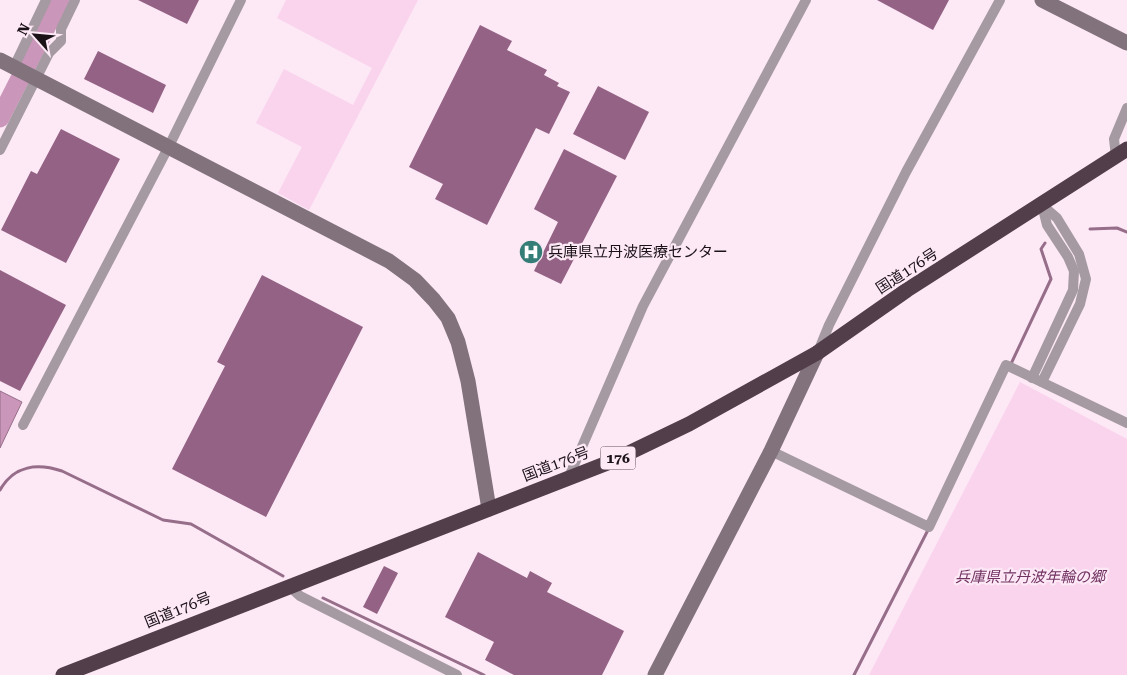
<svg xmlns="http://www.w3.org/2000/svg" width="1127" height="675" font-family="'Roboto Serif','Noto Sans JP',serif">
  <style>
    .green { fill: #fad3ed }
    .water { fill: #ca96ba; stroke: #966e89 }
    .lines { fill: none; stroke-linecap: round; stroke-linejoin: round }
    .stream { stroke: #966e89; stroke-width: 3 }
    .river { stroke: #ca96ba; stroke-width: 19 }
    .building { fill: #936284 }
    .street { stroke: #a59aa1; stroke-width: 10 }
    .secondary { stroke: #81727c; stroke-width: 15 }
    .highway { stroke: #523d4b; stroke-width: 15 }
    .labels { text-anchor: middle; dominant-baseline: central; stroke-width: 4.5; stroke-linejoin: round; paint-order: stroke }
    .shield { fill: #fde8f6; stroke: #5f525b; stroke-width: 1 }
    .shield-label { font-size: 14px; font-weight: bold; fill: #1b1218 }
    .poi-label { font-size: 15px; fill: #1b1218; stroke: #fde8f6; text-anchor: start }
    .street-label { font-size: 15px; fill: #1b1218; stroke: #fde8f6 }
    .park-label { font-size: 15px; font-style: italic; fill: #713261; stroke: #fde8f6 }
  </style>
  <rect width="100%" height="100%" fill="#fde8f6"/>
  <g class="green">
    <path d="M286,0H418L309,210L278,193L302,147L256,123L284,69L353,105L372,68L277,18Z"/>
    <path d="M1020,382L1127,439V675H869Z"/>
  </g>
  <path class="water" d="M0,391L22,402L0,448Z"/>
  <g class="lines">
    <g class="stream">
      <path d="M1090,229L1117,228L1127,232"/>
      <path d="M1010,366L1051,279L1041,249L1045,243"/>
      <path d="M0,490C14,465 38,463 62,471L163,520L191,524L283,576"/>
      <path d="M323,598L484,675"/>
      <path d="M854,675L929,528"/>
    </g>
    <path class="river" d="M0,118L60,0"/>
  </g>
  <g class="building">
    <path d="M138,0H199L187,24Z"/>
    <path d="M877,0H949L933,30Z"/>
    <path d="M480,25L512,41L507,50L547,70L544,75L559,83L557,86L570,92L549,134L536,128L487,225L435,199L443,184L409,167Z"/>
    <path d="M98,51L166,85L153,113L84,79Z"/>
    <path d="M598,86L649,112L625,160L573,134Z"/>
    <path d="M61,129L120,159L66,263L1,230L31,171L37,174Z"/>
    <path d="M564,149L617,176L561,284L534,271L558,222L534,209Z"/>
    <path d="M0,270L66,305L20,391L0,381Z"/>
    <path d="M262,275L363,327L266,517L172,469L225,366L217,362Z"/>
    <path d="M478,552L527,578L530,571L552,583L547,592L624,631L602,675H514L485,660L494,642L445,617Z"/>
    <path d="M384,566L398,573L377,614L363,607Z"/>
  </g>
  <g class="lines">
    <g class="street">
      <path d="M14,67L46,0"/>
      <path d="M0,150L49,53L61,41V29L75,0"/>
      <path d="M1116,157L1114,139L1127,108"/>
      <path d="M818,352L829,325L906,172L1000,0"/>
      <path d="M1032,378L1073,290L1074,271L1068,257L1047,225L1042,205"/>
      <path d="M1042,382L1080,304L1086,279L1079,254L1057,218L1042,205"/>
      <path d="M23,425L169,146L241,0"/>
      <path d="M771,451L929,527L1006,365L1127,423"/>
      <path d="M568,479L643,306L806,0"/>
      <path d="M289,586L300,596L457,675"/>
    </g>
    <g class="secondary">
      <path d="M1042,0L1127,43"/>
      <path d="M0,60L389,261L415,280L434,300L448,318L458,342L468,381L489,509"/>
      <path d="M655,675L771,451L817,353"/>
    </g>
    <path class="highway" d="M63,675L610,462L689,424L817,353L907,290L1127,149"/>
  </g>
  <defs>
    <g id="hospital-disc" transform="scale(1.25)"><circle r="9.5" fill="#357d77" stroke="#fde8f6"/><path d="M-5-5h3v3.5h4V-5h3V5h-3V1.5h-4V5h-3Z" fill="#fff"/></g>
  </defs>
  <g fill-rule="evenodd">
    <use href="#hospital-disc" x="531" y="252"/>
  </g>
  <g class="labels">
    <rect class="shield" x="600.5" y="446.5" width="35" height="23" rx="4"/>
    <g class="shield-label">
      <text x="618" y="458">176</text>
    </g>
    <g class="poi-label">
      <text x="548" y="252">兵庫県立丹波医療センター</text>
    </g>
    <g class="street-label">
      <text transform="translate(907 271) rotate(-33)">国道176号</text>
      <text transform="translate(556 464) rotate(-21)">国道176号</text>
      <text transform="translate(178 610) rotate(-22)">国道176号</text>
    </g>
    <g class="park-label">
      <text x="1030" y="577">兵庫県立丹波年輪の郷</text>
    </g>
  </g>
  <g transform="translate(35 35) rotate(297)" stroke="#fde8f6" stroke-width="4" paint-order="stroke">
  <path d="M0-4L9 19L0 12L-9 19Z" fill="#1b1218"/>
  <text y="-8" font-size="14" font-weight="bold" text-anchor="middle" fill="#1b1218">N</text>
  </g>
</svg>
